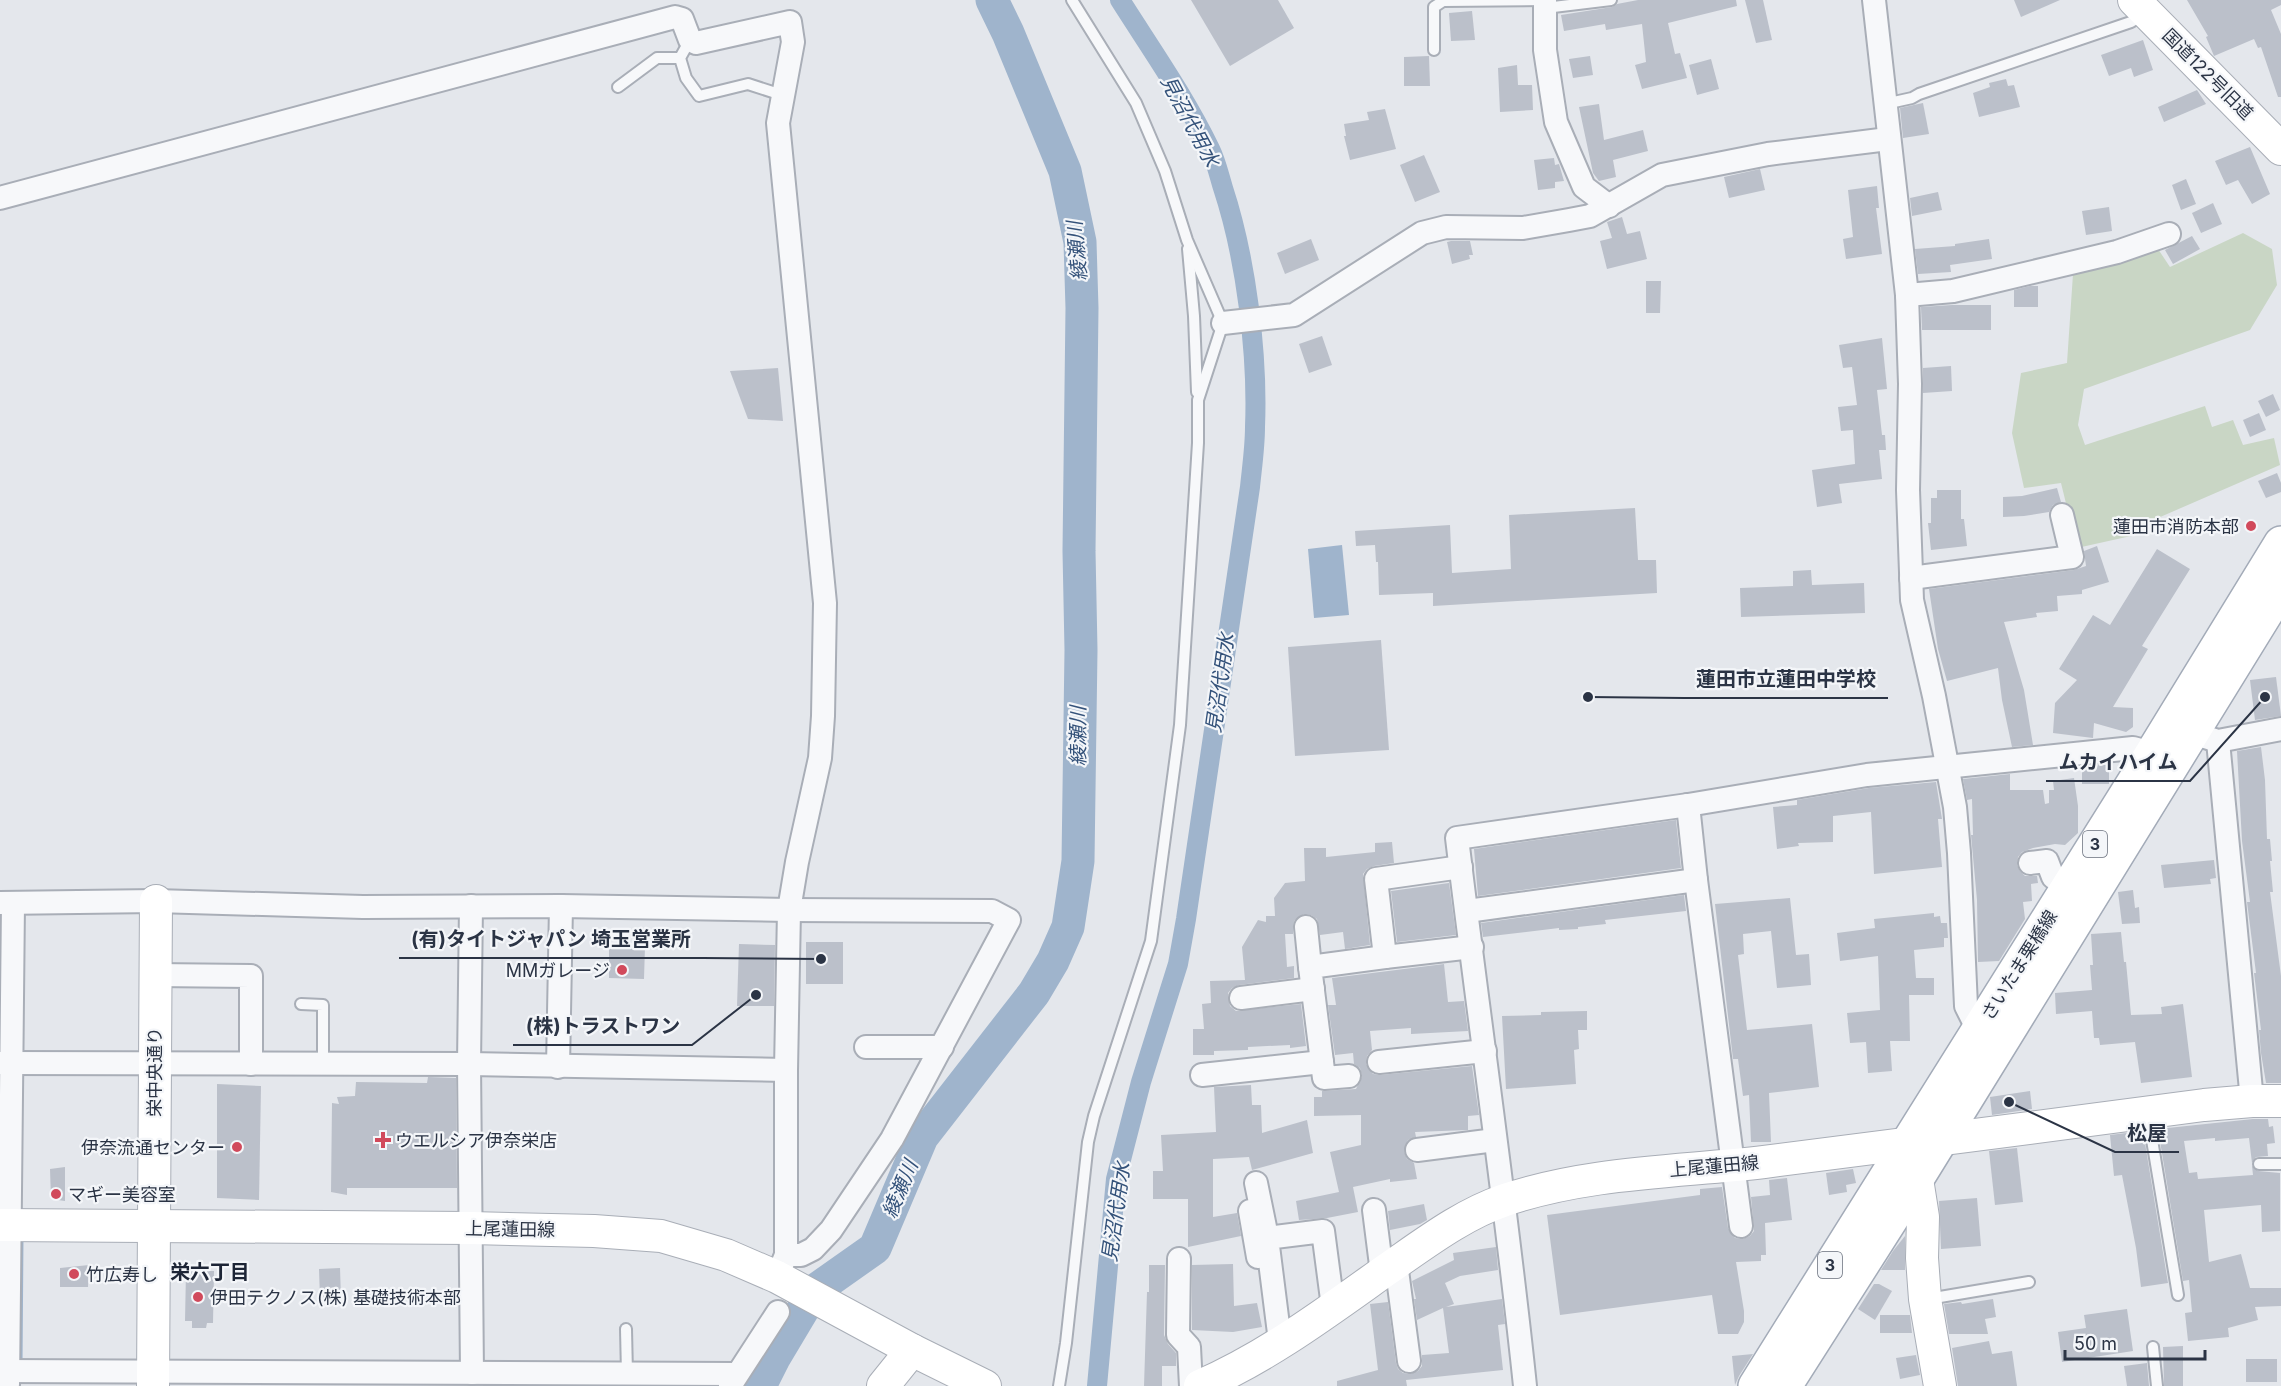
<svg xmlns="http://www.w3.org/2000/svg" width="2281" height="1386" font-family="Inter,'Noto Sans JP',sans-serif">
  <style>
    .green { fill: #c9d6c5 }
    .water { fill: #9fb4cc }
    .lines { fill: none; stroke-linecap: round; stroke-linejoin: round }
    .stream { stroke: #9fb4cc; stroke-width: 5 }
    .canal { stroke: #9fb4cc; stroke-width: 20 }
    .river { stroke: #9fb4cc; stroke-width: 33 }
    .building { fill: #bbc0ca }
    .lane-casing { stroke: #a9aeb7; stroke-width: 14 }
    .street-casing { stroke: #a9aeb7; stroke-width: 26 }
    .secondary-casing { stroke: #a9aeb7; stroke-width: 34 }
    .primary-casing { stroke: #a3abb8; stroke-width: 36 }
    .lane { stroke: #f7f8fa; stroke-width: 10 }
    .street { stroke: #f7f8fa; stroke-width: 22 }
    .secondary { stroke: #fff; stroke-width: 32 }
    .primary { stroke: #fff; stroke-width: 33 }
    .poi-dot { fill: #d1495b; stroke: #f4f6f9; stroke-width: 2 }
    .labels { text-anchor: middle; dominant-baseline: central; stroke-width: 4.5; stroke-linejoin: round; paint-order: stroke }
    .shield { fill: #f4f6f9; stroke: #676e7b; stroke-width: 1.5 }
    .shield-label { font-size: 16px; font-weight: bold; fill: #2b3445 }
    .street-label { font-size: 18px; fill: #2b3445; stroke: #f4f6f9 }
    .poi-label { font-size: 18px; fill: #2b3445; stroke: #f4f6f9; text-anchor: start }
    .water-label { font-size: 20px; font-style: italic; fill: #34527a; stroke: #f4f6f9 }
    .neighbourhood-label { font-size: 20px; font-weight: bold; fill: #1d2536; stroke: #f4f6f9 }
    .leader { fill: none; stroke: #2b3445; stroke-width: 2 }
    .callout-dot { fill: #2b3445; stroke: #f4f6f9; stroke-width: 2 }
    .callout-label { font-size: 20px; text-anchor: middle; font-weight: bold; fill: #2b3445; stroke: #f4f6f9; stroke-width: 4.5; stroke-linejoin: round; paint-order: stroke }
  </style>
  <rect width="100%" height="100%" fill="#e4e7ec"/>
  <path class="green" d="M2243,233L2272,249L2277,285L2250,330L2084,389L2078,425L2085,445L2205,406L2212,427L2233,420L2243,445L2274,438L2280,465L2151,521L2131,536L2077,548L2061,483L2024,488L2012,433L2021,373L2067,363L2073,274L2156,246L2170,267Z"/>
  <path class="water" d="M1342,545L1349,615L1314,618L1308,549Z"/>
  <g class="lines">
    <path class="stream" d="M20,1365L21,1236"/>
    <path class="canal" d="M1097,1386L1116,1179L1141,1082L1178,964L1186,919L1250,487C1252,467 1255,447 1255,427C1258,354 1246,258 1223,188C1219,175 1216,161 1210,149C1185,97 1151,49 1120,0"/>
    <path class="river" d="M760,1386L774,1358L814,1291L875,1248L922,1137L1034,993L1053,961L1068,927L1078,861L1081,650L1079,551L1082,308L1080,242L1065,171L1008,33L992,0"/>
  </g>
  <g class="building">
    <path d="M1191,0H1278L1294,28L1230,66Z"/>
    <path d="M1638,0H1736L1737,6L1668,23L1675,54L1680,53L1687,78L1642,89L1635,65L1646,62L1642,24L1606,30L1605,24L1564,31L1561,15L1612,7L1617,4Z"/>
    <path d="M1745,0H1763L1772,40L1756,43Z"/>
    <path d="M2014,0H2060L2021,17Z"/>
    <path d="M2187,0H2281V5L2271,10L2281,34V97H2278L2261,47L2258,48L2254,39L2214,56L2206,37L2208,36Z"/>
    <path d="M1472,11L1475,40L1451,41L1449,13Z"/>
    <path d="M2143,40L2153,70L2134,77L2131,68L2109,76L2101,55Z"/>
    <path d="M1429,56L1430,86H1404V57Z"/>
    <path d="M1590,56L1593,75L1573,78L1569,59Z"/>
    <path d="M1711,59L1719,89L1697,95L1689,65Z"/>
    <path d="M1517,65L1518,85H1532L1533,110L1500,112L1498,68Z"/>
    <path d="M2006,79L2008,86L2014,85L2020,107L1979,117L1973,93L1990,87L1989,83Z"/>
    <path d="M2197,90L2206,104L2164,122L2158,107Z"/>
    <path d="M1923,103L1929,134L1903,138L1900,108Z"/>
    <path d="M1599,104L1604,140L1643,130L1648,151L1613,160L1616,177L1599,181L1593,173L1579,107Z"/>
    <path d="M1385,109L1396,149L1350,160L1344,136H1346L1344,124L1369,120L1367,112Z"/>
    <path d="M2250,147L2270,194L2252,204L2238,180L2226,185L2215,161Z"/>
    <path d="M1424,155L1440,192L1415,202L1400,165Z"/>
    <path d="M1554,158L1555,165L1559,164L1564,181L1555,182V188L1538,190L1534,160Z"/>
    <path d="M1760,169L1765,190L1729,198L1724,177Z"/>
    <path d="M2186,179L2196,204L2181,210L2172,185Z"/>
    <path d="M1877,186L1879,208H1876L1882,254L1846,259L1843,239L1853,237L1848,190Z"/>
    <path d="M1938,192L1942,210L1912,216L1910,198Z"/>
    <path d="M2213,203L2222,224L2201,233L2192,213Z"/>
    <path d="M2109,207L2112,231L2086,235L2082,211Z"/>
    <path d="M1622,217L1627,234L1640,231L1647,259L1607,269L1600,241L1612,238L1607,222Z"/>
    <path d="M2192,236L2200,249L2173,264L2165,250Z"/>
    <path d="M1311,239L1319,260L1285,274L1277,253Z"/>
    <path d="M1989,239L1992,259L1950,265L1951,272L1918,274L1915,249L1955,246V244Z"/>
    <path d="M1451,241H1470L1473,255H1469L1470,259L1452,264L1447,242Z"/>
    <path d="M1646,281H1661L1660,313H1646Z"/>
    <path d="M2030,286H2038V307H2014V290Z"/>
    <path d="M1952,305H1991V330H1922L1921,307Z"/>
    <path d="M1322,336L1332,365L1309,373L1299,344Z"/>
    <path d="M1882,338L1887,389L1877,390L1882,435H1885L1886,450H1879L1882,479L1839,484L1842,503L1817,507L1812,470L1855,464L1853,430L1841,431L1838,407L1857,405L1852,367L1843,368L1839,345Z"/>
    <path d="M1951,366L1952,391L1923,393V368Z"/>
    <path d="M778,368L783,421L748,419L730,371Z"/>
    <path d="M2273,394L2280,410L2266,417L2258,401Z"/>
    <path d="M2259,413L2266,430L2250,437L2243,420Z"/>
    <path d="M2277,473L2281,483V492L2266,498L2258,481Z"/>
    <path d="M2057,488L2061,502L2053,505L2049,512L2024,516L2003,517V497L2022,496Z"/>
    <path d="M1937,490H1961V519H1964L1967,546L1931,550L1928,523H1931V498H1937Z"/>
    <path d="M1635,508L1638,560H1656L1657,593L1433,606V593L1379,595L1378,562H1376L1375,545L1356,546L1355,531L1450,525L1452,573L1511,569L1509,515Z"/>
    <path d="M2097,546L2109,582L2082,590V594L2057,596L2058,611L2036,613L2037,617L2004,622L2024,690L2033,745L2012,747L2002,700L1998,668L1947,681L1938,649L1929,589L2074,570L2086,566L2084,551Z"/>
    <path d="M2157,549L2190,569L2142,646L2148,649L2113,707L2133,708V727L2126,732L2094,723L2093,738L2053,733L2055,703L2077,680L2059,669L2093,615L2110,625Z"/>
    <path d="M1811,570L1812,585L1864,583L1865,613L1741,617L1740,588L1793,586V571Z"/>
    <path d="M1381,640L1389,750L1295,756L1288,647Z"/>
    <path d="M2276,677L2281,716L2255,720L2250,680Z"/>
    <path d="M2261,747L2265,780L2267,839H2270L2272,861H2270L2273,892H2270L2281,976V1083H2266L2261,1053L2259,1030H2261L2254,973H2256L2247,902H2250L2242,841L2237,751Z"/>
    <path d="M2109,764V784H2082V767Z"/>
    <path d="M2010,774V790H2043L2045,804L2049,803V790H2054L2053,781L2074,778L2078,806V833L2065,845L2055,844L2033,848L2022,852L2018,857L2017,865L2020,871L2025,876H2037L2038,883L2031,884L2032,901L2023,902L2025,919L1999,961L1978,962L1977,900L1971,835H1973L1972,799L1967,800L1963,779Z"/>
    <path d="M1936,782L1942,819H1938L1942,867L1874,874L1871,812L1833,816V842L1798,843L1799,846L1777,849L1773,807L1797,805V800L1869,788Z"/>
    <path d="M1676,820L1681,868L1478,896L1474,849Z"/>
    <path d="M1392,842L1394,863L1374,866L1367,869L1363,874L1370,945L1345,949L1343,932L1320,935L1317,919L1311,915L1304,914L1294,921L1293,934H1285L1287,967L1294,966V978L1239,985L1232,988L1228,993L1230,1006L1236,1011L1301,1004L1306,1046L1290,1048V1045L1248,1047V1050L1214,1051V1055H1193V1029H1204L1202,1004L1211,1003L1210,981L1245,980L1242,947L1258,920L1266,922V916H1275L1274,898L1285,883L1305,881L1304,848H1326V857L1375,852V843Z"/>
    <path d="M2214,860L2216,878L2210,879L2211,884L2164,888L2161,865Z"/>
    <path d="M1449,883L1456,935L1397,942L1391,891Z"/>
    <path d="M2133,890L2135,908L2139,907L2140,923L2122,924L2118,892Z"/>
    <path d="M1684,895L1686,911L1605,920L1606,924L1578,927V929L1559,930V928L1483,937L1481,923Z"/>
    <path d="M1790,898L1796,955L1809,954L1811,985L1777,988L1771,931L1743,934L1744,954L1738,955L1747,1030L1812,1024L1819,1087L1769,1093L1771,1142H1751L1749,1095L1743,1096L1738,1059H1733L1715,904Z"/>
    <path d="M1934,913V917L1940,916L1941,923H1947L1948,938H1944V947L1914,950L1916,978H1934V995H1909L1910,1041H1890L1892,1071L1868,1073L1866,1042L1850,1043L1847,1013L1880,1010L1878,956L1840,961L1837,933L1875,928L1874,919Z"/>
    <path d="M2121,932L2124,962H2126L2131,1015L2162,1014L2161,1007L2183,1004L2192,1077L2141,1083L2135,1042L2100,1045L2099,1038H2094L2092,1011L2056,1014L2055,993L2092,990L2090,965H2093L2091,934Z"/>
    <rect x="806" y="942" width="37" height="42"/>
    <path d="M739,944L775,945L774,1006H737Z"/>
    <path d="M609,945L645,946L644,979L609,978Z"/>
    <path d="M1444,964L1448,1002L1464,1001L1468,1031L1411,1034V1028L1370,1031L1372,1050L1367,1056L1366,1064L1373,1074L1380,1075L1472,1066L1479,1115L1468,1116V1130L1415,1132L1416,1137L1408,1140L1404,1151L1407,1159L1414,1163L1417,1179L1390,1182V1179L1353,1187L1358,1212L1327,1218L1299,1220L1296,1201L1339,1192L1330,1152L1361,1145V1115L1314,1116V1097H1322V1091L1356,1089L1362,1076L1360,1068L1354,1064L1353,1053L1335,1055L1328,1005H1336L1332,978Z"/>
    <path d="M1587,1011V1030H1578L1579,1049L1574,1050L1576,1084L1506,1089L1502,1016L1541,1015V1012Z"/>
    <path d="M428,1077L456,1078L457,1188H347V1195L331,1192L332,1103L339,1104L337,1097L355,1096L356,1082L427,1083Z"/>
    <path d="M217,1084L261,1086L259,1200L217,1198Z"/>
    <path d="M1251,1085L1252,1105H1261L1262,1133L1307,1120L1313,1153L1252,1170L1249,1157L1213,1159V1217L1237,1213L1241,1236L1188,1247V1199H1153V1171H1163L1161,1135L1216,1132L1214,1087Z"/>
    <path d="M2030,1091L2032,1109L1992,1115L1990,1097Z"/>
    <path d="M2253,1119H2268L2269,1127L2273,1126L2275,1143L2267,1144L2268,1156L2256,1157L2252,1163L2249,1138L2215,1141V1138L2184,1141L2189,1173L2197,1172L2198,1179L2253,1175L2252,1166L2258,1171L2280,1173V1231L2262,1232L2261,1205L2204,1210L2209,1262L2241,1254L2250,1288H2281V1306L2255,1307L2258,1320L2228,1328L2229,1337L2188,1341L2185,1313L2192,1312L2189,1280L2183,1281L2158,1129Z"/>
    <path d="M2143,1131L2168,1283L2141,1287L2136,1248L2122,1175L2114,1176L2110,1135Z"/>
    <path d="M2017,1148L2023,1202L1995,1205L1989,1151Z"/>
    <path d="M65,1167V1201L51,1199L50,1169Z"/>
    <path d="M1853,1169L1856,1183L1846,1185L1847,1192L1829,1195L1826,1173Z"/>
    <path d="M1787,1178L1792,1220L1765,1223L1766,1255H1761V1261L1736,1262L1744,1311V1322L1738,1334H1718L1712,1295L1560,1315L1547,1215L1700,1195V1189L1722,1187L1728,1228L1735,1238L1743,1239L1750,1236L1754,1231L1751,1197L1770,1195L1769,1180Z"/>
    <path d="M1977,1198L1981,1246L1941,1249L1939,1201Z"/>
    <path d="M1424,1204L1427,1220L1420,1224L1390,1230L1388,1211Z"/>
    <path d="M1905,1236V1270H1881L1893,1251Z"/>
    <path d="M1496,1247L1498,1270L1460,1276L1445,1283L1454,1304L1446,1307L1502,1299L1505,1324L1498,1325L1503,1370L1406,1380L1407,1386H1337V1381L1378,1370L1370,1304L1388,1302L1396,1363L1398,1369L1403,1373L1410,1374L1418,1371L1422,1366V1355L1449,1353L1443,1308L1417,1320L1414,1299H1416L1412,1281L1454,1260L1453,1253Z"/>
    <path d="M1233,1264L1234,1306L1257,1303L1262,1327L1233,1332L1192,1330V1265Z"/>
    <path d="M89,1265L88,1287H60V1268Z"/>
    <path d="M1149,1265H1165L1164,1335L1168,1344L1176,1353V1366H1162V1386H1144L1147,1292H1149Z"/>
    <path d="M340,1268L341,1299H320L319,1269Z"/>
    <path d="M186,1271H214L213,1323H207L206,1328H192V1321H185Z"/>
    <path d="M1874,1284H1879L1892,1291L1875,1320L1858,1309Z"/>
    <path d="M1993,1299L1996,1317L1985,1319L1988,1334H1949L1944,1304L1961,1302L1962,1304Z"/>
    <path d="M2127,1309L2133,1351L2062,1362L2058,1332L2086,1328L2084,1315Z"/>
    <path d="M1880,1315H1910L1912,1333H1880Z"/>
    <path d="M1989,1341L1992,1354L2012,1351L2017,1386H1958L1952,1348Z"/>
    <path d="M2183,1346V1386H2164L2163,1347Z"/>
    <path d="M1753,1354L1739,1376L1735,1385L1732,1356Z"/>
    <path d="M1916,1355L1920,1375L1900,1379L1896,1358Z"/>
    <rect x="2246" y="1359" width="31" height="23"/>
    <path d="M2147,1363L2149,1386H2127L2124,1366Z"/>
  </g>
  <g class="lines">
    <g class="lane-casing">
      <g id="lane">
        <path d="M1545,8L1611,0"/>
        <path d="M690,40L680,58L686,78L699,96L748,84L782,95"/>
        <path d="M1434,50V7L1443,1L1545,0"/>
        <path d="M618,87L657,58H680"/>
        <path d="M1885,104L1912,98L1919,94L2131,22L2144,14"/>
        <path d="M1188,249L1194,316L1197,392"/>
        <path d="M301,1004L323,1005V1064"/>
        <path d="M2148,1116L2178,1295"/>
        <path d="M2259,1164H2281"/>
        <path d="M1928,1299L2029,1282"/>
        <path d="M626,1329L627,1374"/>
        <path d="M2153,1347L2157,1386"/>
        <path d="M1059,1386L1066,1343L1088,1142L1094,1116L1151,941L1180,725L1198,443V400L1223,323L1187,240L1165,171L1136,103L1072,0"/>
      </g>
    </g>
    <g class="street-casing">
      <g id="street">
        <path d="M1545,0V50L1556,122L1584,187L1609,206"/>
        <path d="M1874,0L1907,295L1910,384L1908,490L1912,600L1934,696L1955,807L1959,853L1966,1006L1978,1030"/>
        <path d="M0,198L675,17L682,19L690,40L696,43L790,22L793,42L778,123L825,603L823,716L820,758L797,862L789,910L786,1070V1255L777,1277"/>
        <path d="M1907,295L1953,291L2117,252L2169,234"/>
        <path d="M1223,323L1294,315L1422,233L1446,227L1523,228L1569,220L1590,216L1662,175L1768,154L1888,139"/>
        <path d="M1911,578L2072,557L2062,515"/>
        <path d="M2205,737L2218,741L2281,729"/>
        <path d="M2218,741L2252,1101"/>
        <path d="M2030,863L2047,861L2053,877L2068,887"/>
        <path d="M1461,867L1376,879L1385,957L1472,947"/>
        <path d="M1696,880L1741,1226"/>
        <path d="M0,903L156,901L363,907L561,906L789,910L992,911L1009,920L892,1139L831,1230L813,1249L801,1255H786"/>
        <path d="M471,906L469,1064L472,1373"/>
        <path d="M1467,911L1696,880L1688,805"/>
        <path d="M1306,927L1310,967"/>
        <path d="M154,975L251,976V1064"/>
        <path d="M1241,998L1313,989"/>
        <path d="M866,1047H942"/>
        <path d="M1379,1062L1485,1051"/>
        <path d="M0,1063L469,1064L786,1070"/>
        <path d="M558,1067L561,906"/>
        <path d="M1202,1075L1322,1062"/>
        <path d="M1349,1076L1324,1078L1310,967L1385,957"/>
        <path d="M1417,1150L1495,1140"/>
        <path d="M1256,1183L1265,1227"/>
        <path d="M1374,1210L1382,1273"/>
        <path d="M1250,1211L1258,1257"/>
        <path d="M1179,1259L1178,1335L1189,1347L1191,1386"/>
        <path d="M1396,1263L1409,1361"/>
        <path d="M1280,1341L1267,1238L1323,1231L1333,1307"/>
        <path d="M0,1371L736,1374"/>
        <path d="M8,1384L13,903"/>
        <path d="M730,1386L778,1312"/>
        <path d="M1525,1386C1506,1203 1479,1021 1457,838L1688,805L1867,775L2133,748L2152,753"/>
      </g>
    </g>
    <g class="secondary-casing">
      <g id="secondary">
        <path d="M2134,0L2281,149"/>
        <path d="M1912,1160L1917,1179L1923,1217L1922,1258L1925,1299L1940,1386"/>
        <path d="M0,1225L471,1228L594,1231L661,1236L726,1255L777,1277L912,1350L985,1386"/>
        <path d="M153,1386L156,901"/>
        <path d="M883,1386L912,1350"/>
        <path d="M1200,1386C1267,1357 1327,1312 1386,1270C1424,1244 1461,1215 1505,1200C1588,1172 1677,1172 1764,1162C1911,1144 2057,1124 2204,1105L2252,1101H2281"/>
      </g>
    </g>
    <g class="primary-casing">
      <g id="primary">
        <path d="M1755,1386L2152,753L2281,543"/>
        <path d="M1785,1386L1917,1179L2281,589"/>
      </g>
    </g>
    <use href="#lane" class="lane"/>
    <use href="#street" class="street"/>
    <use href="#secondary" class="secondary"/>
    <use href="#primary" class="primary"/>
  </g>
  <g class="poi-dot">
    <circle cx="2251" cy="526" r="6"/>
    <circle cx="622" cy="970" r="6"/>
    <path d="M380 1131h6v6h6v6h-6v6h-6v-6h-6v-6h6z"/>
    <circle cx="237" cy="1147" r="6"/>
    <circle cx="56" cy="1194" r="6"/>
    <circle cx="74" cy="1274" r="6"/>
    <circle cx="198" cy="1297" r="6"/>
  </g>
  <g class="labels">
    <g class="shield">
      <rect x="2083" y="831" width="24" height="26" rx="4.5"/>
      <rect x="1818" y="1252" width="24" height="26" rx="4.5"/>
    </g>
    <g class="shield-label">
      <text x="2095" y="844">3</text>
      <text x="1830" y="1265">3</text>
    </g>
    <g class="street-label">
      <text transform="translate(2208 74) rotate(45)">国道122号旧道</text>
      <text transform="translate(2019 965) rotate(-58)">さいたま栗橋線</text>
      <text transform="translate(154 1072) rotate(-90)">栄中央通り</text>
      <text transform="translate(1714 1166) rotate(-5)">上尾蓮田線</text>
      <text transform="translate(510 1229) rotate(1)">上尾蓮田線</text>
    </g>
    <g class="poi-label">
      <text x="2239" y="526" text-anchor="end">蓮田市消防本部</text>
      <text x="610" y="970" text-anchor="end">MMガレージ</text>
      <text x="395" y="1140">ウエルシア伊奈栄店</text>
      <text x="225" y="1147" text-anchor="end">伊奈流通センター</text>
      <text x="68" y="1194">マギー美容室</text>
      <text x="86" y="1274">竹広寿し</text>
      <text x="210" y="1297">伊田テクノス(株) 基礎技術本部</text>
    </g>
    <g class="water-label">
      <text transform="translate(1190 121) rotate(62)">見沼代用水</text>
      <text transform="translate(1077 251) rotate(-95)">綾瀬川</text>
      <text transform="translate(1220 683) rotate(-82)">見沼代用水</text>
      <text transform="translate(1078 736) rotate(-90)">綾瀬川</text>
      <text transform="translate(900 1189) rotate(-67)">綾瀬川</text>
      <text transform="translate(1116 1212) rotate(-82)">見沼代用水</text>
    </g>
    <g class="neighbourhood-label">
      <text x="210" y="1272">栄六丁目</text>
    </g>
  </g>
  <path class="leader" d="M1588 697L1684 698H1888M2265 697L2190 781H2046M821 959L703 958H399M756 995L692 1045H513M2009 1102L2115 1152H2179"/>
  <g class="callout-dot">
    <circle cx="1588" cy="697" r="6"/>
    <circle cx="2265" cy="697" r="6"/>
    <circle cx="821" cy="959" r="6"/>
    <circle cx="756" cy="995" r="6"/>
    <circle cx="2009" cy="1102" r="6"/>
  </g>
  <g class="callout-label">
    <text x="1786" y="686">蓮田市立蓮田中学校</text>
    <text x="2118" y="769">ムカイハイム</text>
    <text x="551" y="946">(有)タイトジャパン 埼玉営業所</text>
    <text x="603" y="1033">(株)トラストワン</text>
    <text x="2147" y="1140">松屋</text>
  </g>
  <path d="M2065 1350v9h140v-9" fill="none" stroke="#2b3445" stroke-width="3"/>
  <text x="2074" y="1350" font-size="18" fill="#2b3445" stroke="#f4f6f9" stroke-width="4.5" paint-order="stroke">50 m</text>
</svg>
